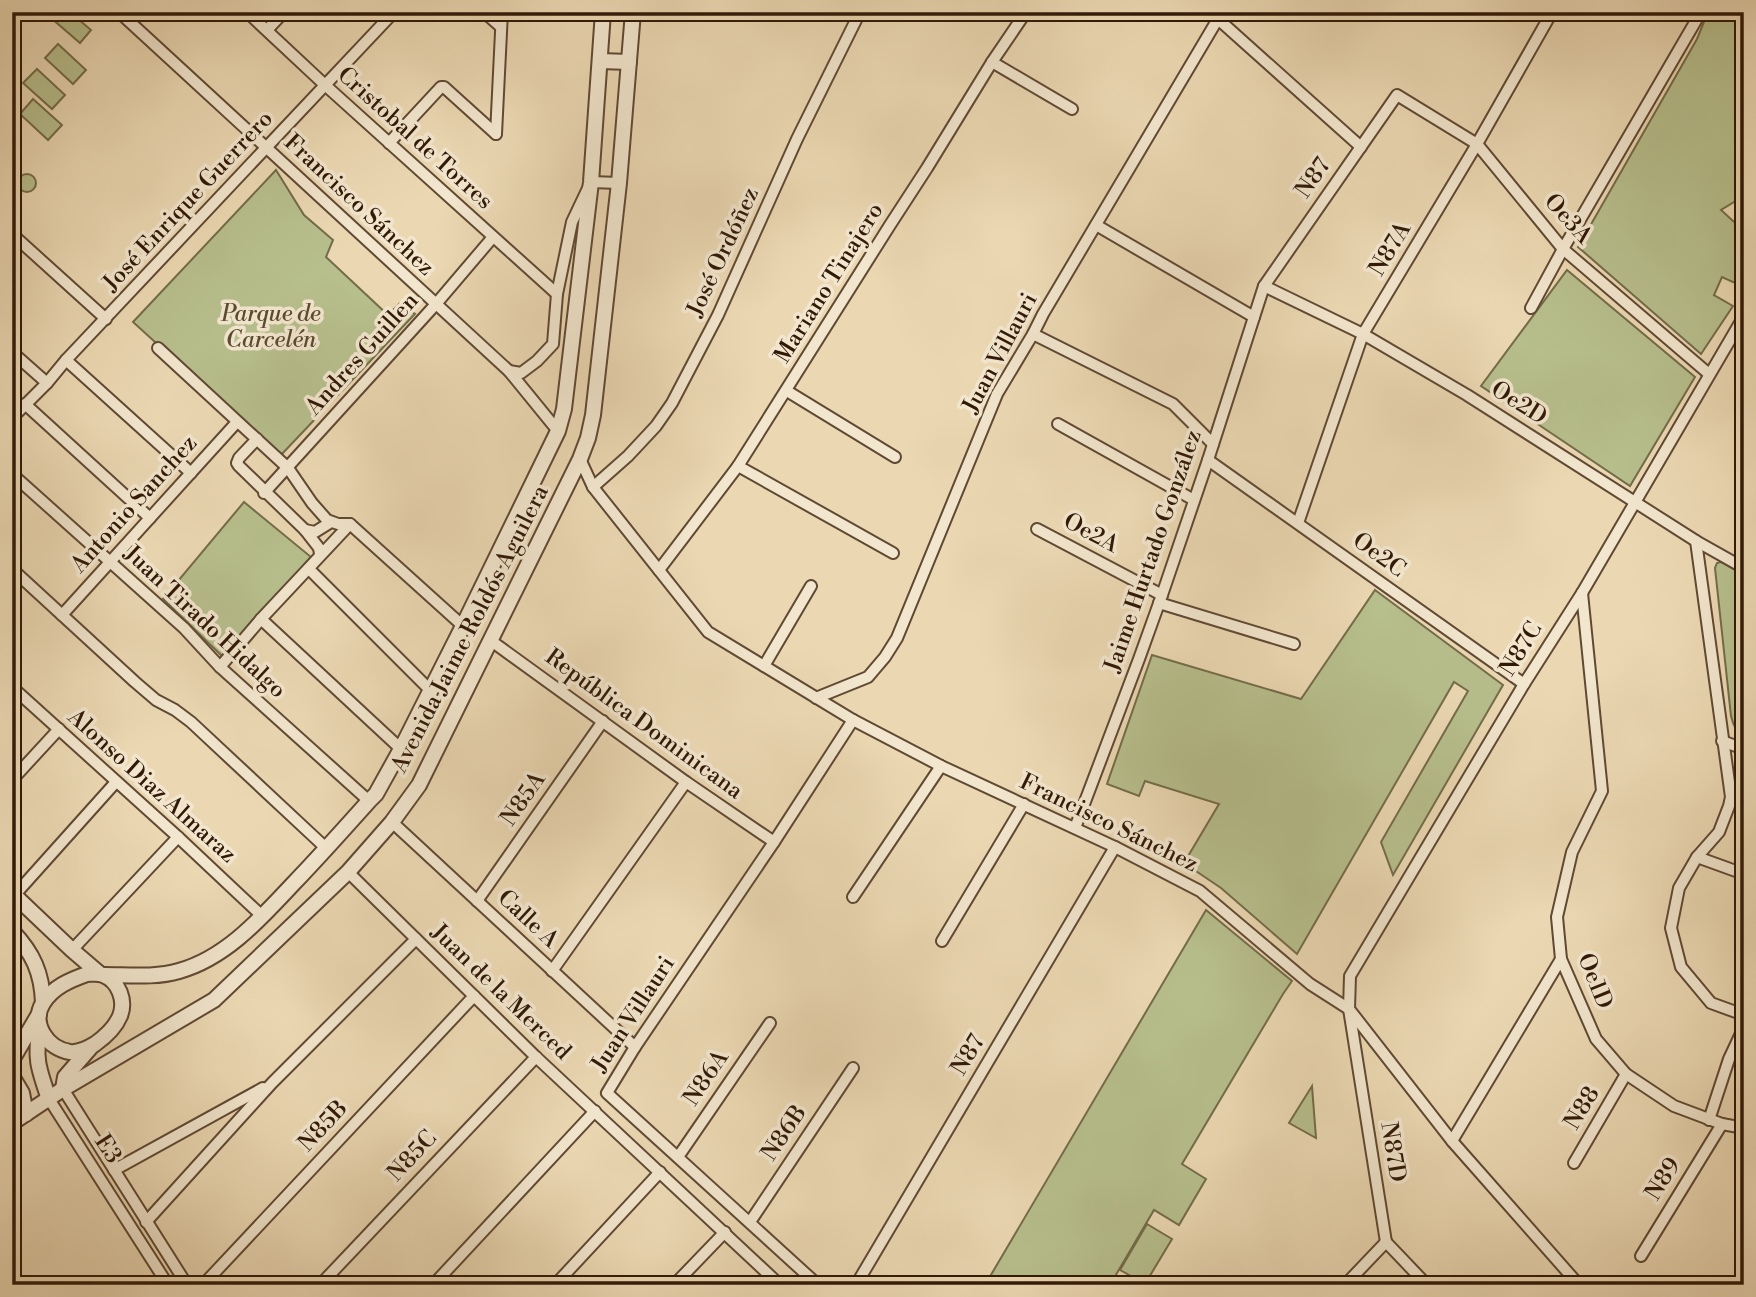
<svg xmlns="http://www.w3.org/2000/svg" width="1756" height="1297" font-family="'Libre Bodoni',serif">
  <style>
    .green { fill: #b7bf8d; stroke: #746c4a; stroke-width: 2 }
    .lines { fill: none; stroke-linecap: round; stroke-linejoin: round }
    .minor-casing { stroke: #604933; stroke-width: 14 }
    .tertiary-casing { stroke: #604933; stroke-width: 18 }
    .minor { stroke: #f2e6ce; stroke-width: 10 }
    .tertiary { stroke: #f2e6ce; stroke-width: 14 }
    .labels { text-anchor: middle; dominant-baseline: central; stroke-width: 7; stroke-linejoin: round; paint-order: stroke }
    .street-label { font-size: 23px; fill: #311908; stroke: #f2e6ce }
    .park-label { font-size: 23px; font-style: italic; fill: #594b30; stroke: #f2e6ce }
  </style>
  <rect width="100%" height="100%" fill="#ebd8b3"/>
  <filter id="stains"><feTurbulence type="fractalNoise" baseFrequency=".00286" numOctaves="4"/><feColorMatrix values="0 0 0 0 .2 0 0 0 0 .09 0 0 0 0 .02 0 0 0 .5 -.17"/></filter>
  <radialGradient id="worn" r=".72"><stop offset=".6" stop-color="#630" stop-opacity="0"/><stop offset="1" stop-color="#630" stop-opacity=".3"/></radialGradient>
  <g class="green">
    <path d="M54,12H70L91,30L80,43L50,17Z"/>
    <path d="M1708,12H1728L1744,20V196L1721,210L1744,231V287L1722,277L1714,295L1733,306L1701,354L1578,247L1697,39Z"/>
    <path d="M58,44L86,70L73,84L45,58Z"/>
    <path d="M37,69L65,95L52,109L23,83Z"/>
    <path d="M33,99L62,125L48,140L20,114Z"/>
    <path d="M276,170L304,215L333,240L326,257L388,315L400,303L415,314L280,456L133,322Z"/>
    <circle cx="27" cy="183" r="9"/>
    <path d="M1567,270L1695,377L1630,486L1481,386Z"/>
    <path d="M244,502L311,557L224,658L163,599Z"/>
    <path d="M1721,562L1744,575V739C1736,732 1733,725 1731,716L1715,568L1717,563Z"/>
    <path d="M1375,590L1503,685L1393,875L1381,842L1468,691L1454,682L1297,954L1221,888L1184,863L1219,804L1145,781L1139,796L1107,784L1152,655L1301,699Z"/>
    <path d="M1206,910L1292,981L1283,994L1182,1164L1206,1179L1179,1225L1154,1210L1110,1285H985Z"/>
    <path d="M1312,1086L1316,1138L1289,1123Z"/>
    <path d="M1147,1224L1172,1239L1145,1284L1120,1270Z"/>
  </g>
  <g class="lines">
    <g class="minor-casing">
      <g id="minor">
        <path d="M119,12L509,371L558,431"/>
        <path d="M247,12L325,85L557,294"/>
        <path d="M484,12L501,27"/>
        <path d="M1208,12L1218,19L1361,147"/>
        <path d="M267,30L284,12"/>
        <path d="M992,62L1072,109"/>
        <path d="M496,134L502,12"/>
        <path d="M389,143L441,87H444L496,134"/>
        <path d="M1096,225L1254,317"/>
        <path d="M12,234L106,319"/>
        <path d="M1264,286L1363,334L1467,395L1696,541L1744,568"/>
        <path d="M1531,308L1563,249L1701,12"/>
        <path d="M1033,334L1173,404L1213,444"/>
        <path d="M158,348L288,468L312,503L327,520L338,524H350L463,626"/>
        <path d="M12,352L47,383"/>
        <path d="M66,360L191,473"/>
        <path d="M509,371L521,373L537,361L553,344L557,294L572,222L591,182L619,183"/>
        <path d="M787,391L895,457"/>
        <path d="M25,404L150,518"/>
        <path d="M12,418L47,383L66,360L394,12"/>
        <path d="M1058,424L1194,500"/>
        <path d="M257,439L239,458L237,463L239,466L305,530L319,548L320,554"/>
        <path d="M580,459L593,487L708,632L853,720L941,766L1115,847L1200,891L1310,984L1349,1009L1452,1141L1579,1285"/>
        <path d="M1208,460L1524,684"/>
        <path d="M738,466L893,553"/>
        <path d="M12,474L184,628L220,667L369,801"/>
        <path d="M593,487L628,456L656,426L672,403L718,315L797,139L860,12"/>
        <path d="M264,493L436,304L493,237"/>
        <path d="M1298,523L1363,334L1477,144L1552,12"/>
        <path d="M1037,529L1162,595"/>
        <path d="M305,530L315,532L331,522"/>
        <path d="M1696,541L1731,797L1729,806L1719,832L1697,857L1679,888L1671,928L1681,967L1711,1003L1744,1015"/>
        <path d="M12,569L135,682L156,700L175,710L191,722L327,849"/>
        <path d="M309,569L430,690"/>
        <path d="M659,570L738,466L890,225L927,168L992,62L1026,12"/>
        <path d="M1582,593L1602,791L1572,852L1557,917L1561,959L1596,1039L1626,1074L1674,1106L1722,1124L1744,1128"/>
        <path d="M1159,603L1294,644"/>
        <path d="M62,615L237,422"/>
        <path d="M261,619L401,749"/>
        <path d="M490,640L686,782L774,842"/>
        <path d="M764,666L811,586"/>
        <path d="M220,667L261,619L350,524"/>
        <path d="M12,687L178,837L262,916"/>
        <path d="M816,698L868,677L885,657L897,638L997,394L1033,334L1043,314L1222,12"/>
        <path d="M1722,741L1744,749"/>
        <path d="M12,780L59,729"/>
        <path d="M392,822L635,1047"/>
        <path d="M1075,828L1139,659L1162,595L1208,460L1264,286L1397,95L1477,144L1563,249L1709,374"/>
        <path d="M1697,857L1744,874"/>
        <path d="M348,872L536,1057L780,1285"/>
        <path d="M853,897L941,766"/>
        <path d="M12,898L116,782"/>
        <path d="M477,901L603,721"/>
        <path d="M942,941L1024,804"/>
        <path d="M72,950L178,837"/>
        <path d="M552,971L686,782"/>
        <path d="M63,1089L187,1285"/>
        <path d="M49,1099L168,1285"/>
        <path d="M1709,1120L1729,1059L1744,1027"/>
        <path d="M1452,1141L1561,959"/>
        <path d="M678,1157L770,1023"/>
        <path d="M1574,1163L1626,1074"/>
        <path d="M114,1170L263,1088"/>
        <path d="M146,1222L272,1083L416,939"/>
        <path d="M750,1222L853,1068"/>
        <path d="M1386,1242L1349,1009L1350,976L1524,684L1582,593L1744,316"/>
        <path d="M1386,1242L1427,1285"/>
        <path d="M1641,1256L1722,1124"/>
        <path d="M203,1285L474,996"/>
        <path d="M320,1285L536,1057"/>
        <path d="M433,1285L595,1111"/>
        <path d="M555,1285L660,1172"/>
        <path d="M674,1285L725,1232"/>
        <path d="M818,1285L607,1093L635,1047L774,842L853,720"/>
        <path d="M856,1285L1115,847"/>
        <path d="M1345,1285L1386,1242"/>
      </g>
    </g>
    <g class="tertiary-casing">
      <g id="tertiary">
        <path d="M600,61L629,62"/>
        <path d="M12,893L72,950L100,974"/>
        <path d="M12,931C33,953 42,973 43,1003"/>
        <path d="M87,974C93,974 98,973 103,975C119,981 126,1001 120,1016C115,1028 105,1037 95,1044C87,1049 79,1053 70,1052C48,1049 30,1024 43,1003C53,987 70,980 87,974Z"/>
        <path d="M104,975C128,975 155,978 179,971C226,958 261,918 293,884C319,857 344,829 369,801L376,794L401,749L463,626L558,431L564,409L591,182L603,12"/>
        <path d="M40,1028C34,1058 39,1070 49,1099"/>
        <path d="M12,1060L39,1014"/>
        <path d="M12,1076L22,1093L26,1114"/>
        <path d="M63,1089L65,1077L91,1047"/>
        <path d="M12,1123L63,1089L214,1000L348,872L392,822L419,785L580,459L588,438L593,415L619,183L633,12"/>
      </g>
    </g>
    <use href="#minor" class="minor"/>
    <use href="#tertiary" class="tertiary"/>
  </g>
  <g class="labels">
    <g class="street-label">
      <text transform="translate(415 138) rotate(42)">Cristobal de Torres</text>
      <text transform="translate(1313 178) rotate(-55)">N87</text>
      <text transform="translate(188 201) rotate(-47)">José Enrique Guerrero</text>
      <text transform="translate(359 205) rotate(43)">Francisco Sánchez</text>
      <text transform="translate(1568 219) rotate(48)">Oe3A</text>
      <text transform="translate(1390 249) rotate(-59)">N87A</text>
      <text transform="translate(723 252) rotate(-65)">José Ordóñez</text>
      <text transform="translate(829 283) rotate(-58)">Mariano Tinajero</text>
      <text transform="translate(1000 353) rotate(-62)">Juan Villauri</text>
      <text transform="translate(362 354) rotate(-48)">Andres Guillen</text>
      <text transform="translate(1519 403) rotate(32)">Oe2D</text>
      <text transform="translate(134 504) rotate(-48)">Antonio Sanchez</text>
      <text transform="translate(1091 533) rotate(28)">Oe2A</text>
      <text transform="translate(1153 551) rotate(-71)">Jaime Hurtado González</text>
      <text transform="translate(1379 555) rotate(36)">Oe2C</text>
      <text transform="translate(205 622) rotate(43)">Juan Tirado Hidalgo</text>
      <text transform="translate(470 629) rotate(-63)">Avenida Jaime Roldós Aguilera</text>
      <text transform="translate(1521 649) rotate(-58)">N87C</text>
      <text transform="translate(644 724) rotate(36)">República Dominicana</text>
      <text transform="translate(152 786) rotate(42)">Alonso Diaz Almaraz</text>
      <text transform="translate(523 799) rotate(-55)">N85A</text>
      <text transform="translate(1109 823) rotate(26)">Francisco Sánchez</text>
      <text transform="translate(528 919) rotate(43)">Calle A</text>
      <text transform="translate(1595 981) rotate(68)">Oe1D</text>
      <text transform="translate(501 992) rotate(44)">Juan de la Merced</text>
      <text transform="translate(633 1014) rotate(-57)">Juan Villauri</text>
      <text transform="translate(968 1055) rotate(-59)">N87</text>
      <text transform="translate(706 1078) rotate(-56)">N86A</text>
      <text transform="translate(1582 1108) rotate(-59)">N88</text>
      <text transform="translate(323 1126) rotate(-47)">N85B</text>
      <text transform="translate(784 1133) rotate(-56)">N86B</text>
      <text transform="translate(108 1149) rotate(57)">E3</text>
      <text transform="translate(1393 1152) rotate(81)">N87D</text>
      <text transform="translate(412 1156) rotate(-47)">N85C</text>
      <text transform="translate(1663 1179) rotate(-58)">N89</text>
    </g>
    <g class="park-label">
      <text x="271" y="314">Parque de<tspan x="271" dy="26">Carcelén</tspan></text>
    </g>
  </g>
  <rect width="1756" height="1297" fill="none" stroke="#ebd8b3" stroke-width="42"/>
  <rect x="14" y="14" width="1728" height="1269" fill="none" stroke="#311908" stroke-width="3.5"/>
  <rect x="21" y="21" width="1714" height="1255" fill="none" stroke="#311908" stroke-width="2"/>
  <rect width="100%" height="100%" filter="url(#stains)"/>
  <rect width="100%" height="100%" fill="url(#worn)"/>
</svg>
